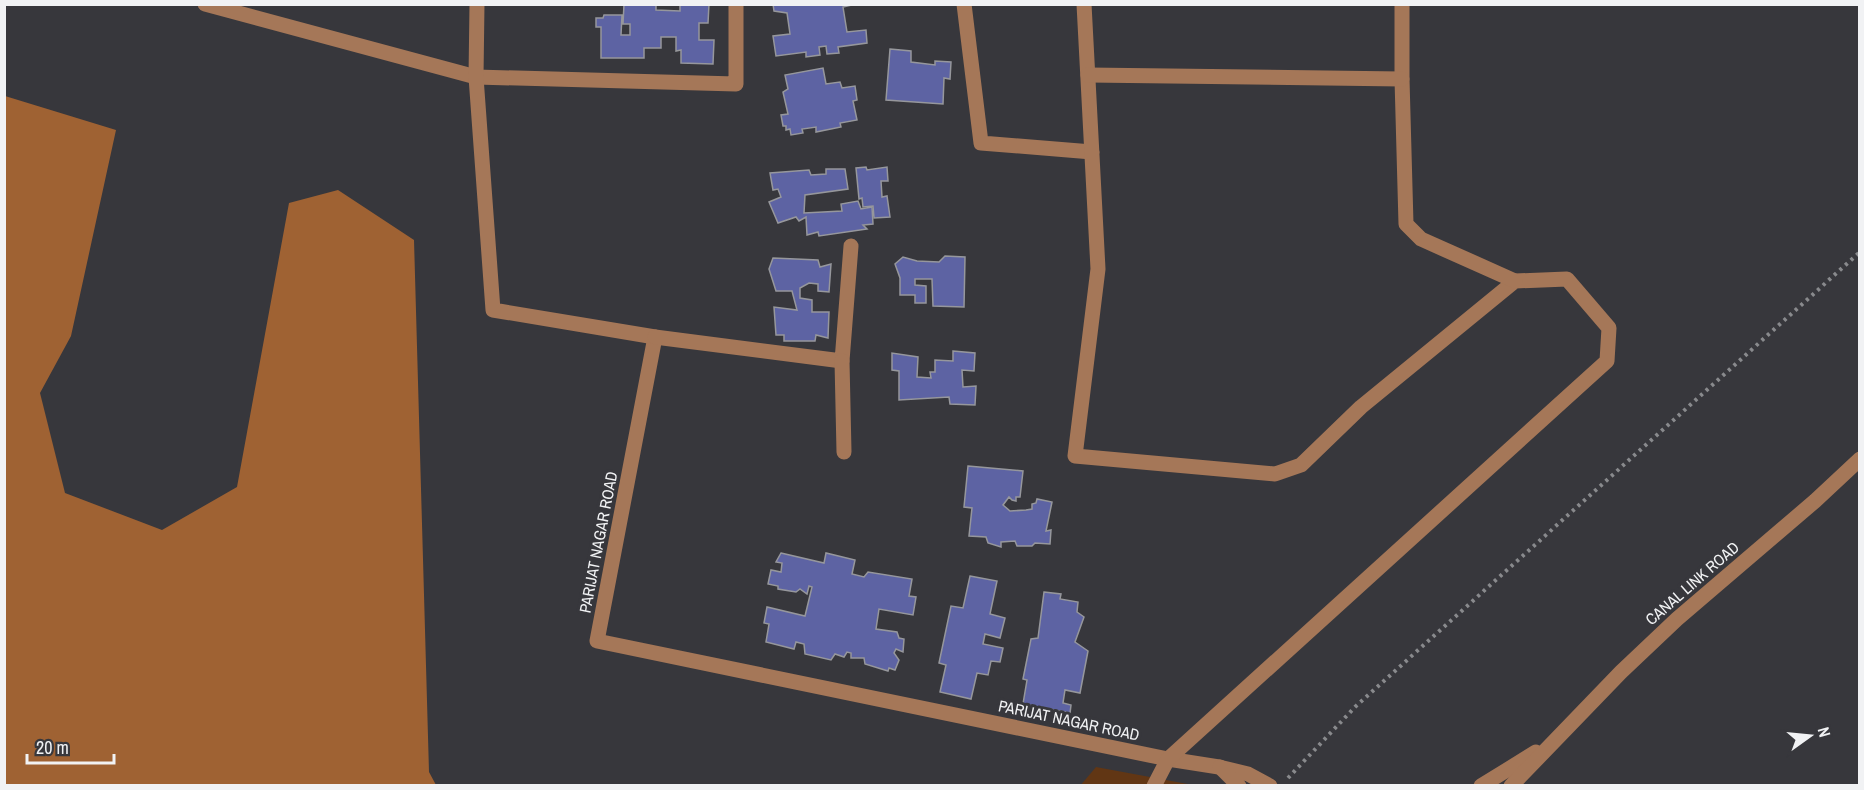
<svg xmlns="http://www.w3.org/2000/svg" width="1864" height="790" font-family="'Archivo Narrow',sans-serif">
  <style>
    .green { fill: #613614 }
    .forest { fill: #9f6233 }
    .building { fill: #5d63a3; stroke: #96979c; stroke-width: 1.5 }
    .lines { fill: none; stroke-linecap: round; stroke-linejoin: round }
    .path { stroke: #898a8d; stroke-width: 4; stroke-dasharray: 3 4.5; stroke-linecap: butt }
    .minor { stroke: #a57758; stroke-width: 15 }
    .labels { text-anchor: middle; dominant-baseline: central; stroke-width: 6; stroke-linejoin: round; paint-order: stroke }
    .street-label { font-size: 16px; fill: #f1f2f4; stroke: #37373c }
  </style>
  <rect width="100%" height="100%" fill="#37373c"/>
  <path class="green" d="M1096,767L1193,785L1080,786Z"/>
  <path class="forest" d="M5,96L116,130L71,336L40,393L65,493L162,530L237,487L289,203L338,190L414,240L429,772L436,785H5Z"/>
  <g class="building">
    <path d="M624,4H656V10L680,11V4H709L708,23H699V40H714L713,64L681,63V50L676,51V37H661V48H644V58H601V27H596V18H603L604,15H622L621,35H630V24H623Z"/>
    <path d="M773,4H856L843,7L847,32L866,30L867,43L838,47L839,53L827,54L826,46L819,47L820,55L806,57V52L776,56L773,36L790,34L787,13L774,11Z"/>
    <path d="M890,49L911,51V62L935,65V61L951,62L950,79L944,78L943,104L886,100Z"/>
    <path d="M823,68L826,84L840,82L842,88L855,86L857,100L853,101L857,120L840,123L841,127L816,132V127L802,129L803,133L791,135L790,129L786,130V126H783L781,115L788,114L783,92L788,89L785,75Z"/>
    <path d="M866,167L867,170L887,167L888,181H881L882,197L887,196L890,217L874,218L873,206L863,207L862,198L859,199L856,168Z"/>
    <path d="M826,169H845L848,189L805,195L804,213L842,211L841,204L858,201L861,209L872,207L873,224L863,225L867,229L819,236L818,232L807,235L806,217L799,221L796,217L778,223L769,202L781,197L778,189L773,190L770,173L809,170L811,175L826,174Z"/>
    <path d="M945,256L965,257L964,307L933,306L932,279H915V285L926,286V303H915V295H900V278L895,264L903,257L917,261L939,262Z"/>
    <path d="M773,258L818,260L820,267L831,264L829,292L818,291V284L809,283L800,288V298L812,300V312H829L828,338L816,335L815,341H784V335H776L774,307L797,310L792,291H776L769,269Z"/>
    <path d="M953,351L975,353L974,371L962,370L963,387L976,386L975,405L950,404L949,397L899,400V371L892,370V353L918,357L917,377L931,378L930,372H935V360L953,361Z"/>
    <path d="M968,466L1023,471L1020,497H1016V501L1012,500L1009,497L1003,505L1010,511L1026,510L1032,509V504L1036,503L1037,499L1052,502L1046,531L1051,530L1050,544L1035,543L1032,546H1017L1015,541L1001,542V547L988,543L986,537L969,536L972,508L964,507Z"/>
    <path d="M781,553L824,563L826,553L855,560L852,574L864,577L868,572L912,579L909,596L916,597L913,615L879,609L876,629L897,632L899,638L904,639L903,652L896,649L894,653L899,660L895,670L889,668L888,671L865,664L864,658H851V653L847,652L844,657L835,654L831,660L805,654L804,644L796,642L794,649L766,642L769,624L764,623L767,607L805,616L812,587L809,586L807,594L800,589L796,592L778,589V586L768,584L771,570L781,572L782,563L776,562Z"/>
    <path d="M970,576L997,581L990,614L1005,618L1000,638L985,634L983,644L1003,648L1000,662L991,661L988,675L977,673L971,699L940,692L946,665L939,663L951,606L963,608Z"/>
    <path d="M1044,592L1061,594L1060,599L1078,602L1077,612L1084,617L1075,642L1088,651L1080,693L1065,690L1063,703L1071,705L1070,713L1023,704L1027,680L1023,679L1031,639L1038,638Z"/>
  </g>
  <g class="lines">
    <path class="path" d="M1288,778L1355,707L1860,252"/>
    <g class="minor">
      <path d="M205,4L476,77L736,84V4"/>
      <path d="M477,4L476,77L493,310L655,337L597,641L1168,759L1219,767L1248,774L1270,786"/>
      <path d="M964,4L981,143L1092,152"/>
      <path d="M1084,4L1098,269L1075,456L1275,474L1301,465L1361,407L1515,281L1567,279L1609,328L1607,361L1168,759L1154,786"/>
      <path d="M1402,4V79L1406,224L1421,239L1515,281"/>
      <path d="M1088,75L1402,79"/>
      <path d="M655,337L842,361L851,246"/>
      <path d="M842,361L844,452"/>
      <path d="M1220,767L1239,786"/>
      <path d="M1481,786L1536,752"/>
      <path d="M1511,786L1621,672L1677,619L1815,501L1860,459"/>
    </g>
  </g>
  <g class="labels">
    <g class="street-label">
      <text transform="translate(598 542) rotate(-79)">PARIJAT NAGAR ROAD</text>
      <text transform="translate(1692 583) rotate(-41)">CANAL LINK ROAD</text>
      <text transform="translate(1069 720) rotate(12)">PARIJAT NAGAR ROAD</text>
    </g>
  </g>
  <rect width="1864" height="790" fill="none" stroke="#f1f2f4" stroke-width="12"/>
  <g transform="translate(1810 736) rotate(75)" stroke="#37373c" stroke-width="4.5" paint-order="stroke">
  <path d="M0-4.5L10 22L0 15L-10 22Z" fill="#f1f2f4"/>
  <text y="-9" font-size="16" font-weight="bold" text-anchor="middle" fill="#f1f2f4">N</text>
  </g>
  <path d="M27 754v9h87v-9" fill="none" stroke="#f1f2f4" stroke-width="3"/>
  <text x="36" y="754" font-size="18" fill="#f1f2f4" stroke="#37373c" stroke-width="4.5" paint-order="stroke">20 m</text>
</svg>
